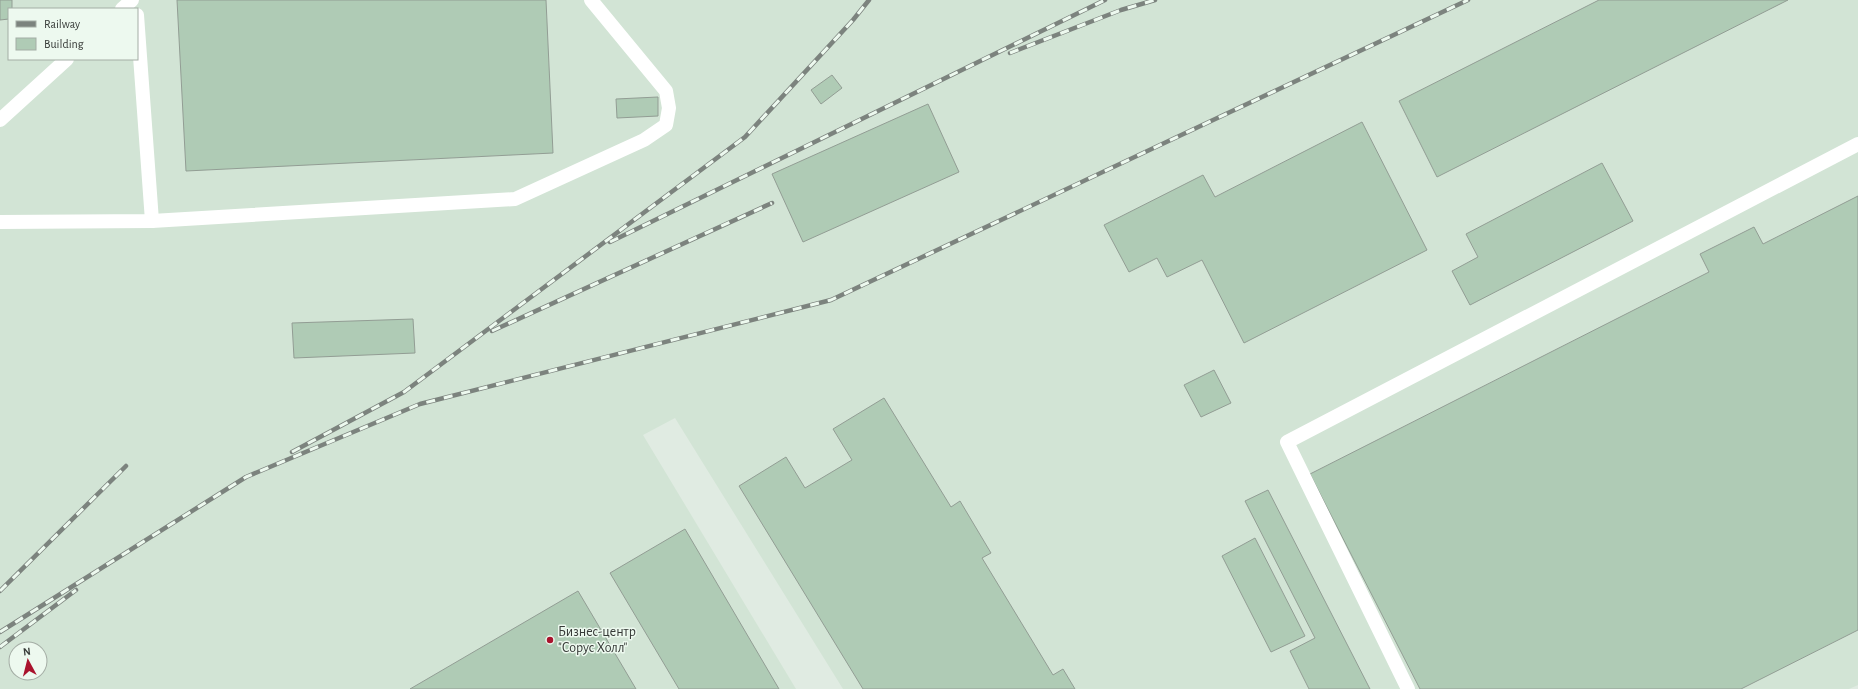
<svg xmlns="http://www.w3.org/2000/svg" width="1858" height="689" font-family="'Alegreya Sans',sans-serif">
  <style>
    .built { fill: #d2e4d5; fill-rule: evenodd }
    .building { fill: #afcbb5; stroke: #929d94 }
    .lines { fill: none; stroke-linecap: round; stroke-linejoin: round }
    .service { stroke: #fff; stroke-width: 14 }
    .rail-casing { stroke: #7c837e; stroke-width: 4.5 }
    .rail { stroke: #edf9ef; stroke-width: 3; stroke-dasharray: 9; stroke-linecap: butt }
    .poi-dot { fill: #a9132d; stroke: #edf9ef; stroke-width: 1.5 }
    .labels { text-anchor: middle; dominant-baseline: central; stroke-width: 3; stroke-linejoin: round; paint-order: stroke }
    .poi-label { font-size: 14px; fill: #363a37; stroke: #edf9ef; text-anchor: start }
  </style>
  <rect width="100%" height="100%" fill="#e0ebe2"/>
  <path class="built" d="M0,0H1858V685L1849,689H843L675,418L643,435L796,689H0ZM9,9H137V59H9ZM16,649H40V673H16Z"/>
  <g class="building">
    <path d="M0,0H12V9H9V19L0,20Z"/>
    <path d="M177,0H546L553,153L186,171Z"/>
    <path d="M1599,0H1788L1437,177L1399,101Z"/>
    <path d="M832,75L842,88L821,104L811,90Z"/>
    <path d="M658,97V116L617,118L616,99Z"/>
    <path d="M928,104L959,172L803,242L772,174Z"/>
    <path d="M1362,122L1427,250L1244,343L1202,260L1167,277L1157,258L1129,272L1104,225L1203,175L1215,197Z"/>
    <path d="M1602,163L1633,221L1470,305L1452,271L1478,257L1466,234Z"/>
    <path d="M1858,196V630L1741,689H1420L1310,474L1709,272L1700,254L1754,227L1763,244Z"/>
    <path d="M413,319L415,353L294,358L292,323Z"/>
    <path d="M1214,370L1231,403L1201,417L1184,385Z"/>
    <path d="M884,398L951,507L960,501L991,553L982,558L1053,675L1063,669L1075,689H863L739,486L786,457L805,488L852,460L833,429Z"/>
    <path d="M1268,490L1370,689H1309L1290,651L1315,638L1245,501Z"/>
    <path d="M685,529L779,689H679L610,573Z"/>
    <path d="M1255,538L1305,636L1271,652L1222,556Z"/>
    <path d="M578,591L636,689H410Z"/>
  </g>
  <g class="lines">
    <g class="service">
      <path d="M122,9L132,0"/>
      <path d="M137,15L152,221"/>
      <path d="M0,120L67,59"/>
      <path d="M0,222L152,221L515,199L644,140L666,125L669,108L666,91L591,0"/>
      <path d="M1408,689L1287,442L1858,144"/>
    </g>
    <g class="rail-casing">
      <g id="rail">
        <path d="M1010,53L1121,10L1155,0"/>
        <path d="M610,242L1105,0"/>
        <path d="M492,331L772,203"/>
        <path d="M292,452L404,392L745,137L853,20L869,0"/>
        <path d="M0,591L126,466"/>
        <path d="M0,632L246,477L420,404L831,300L1468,0"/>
        <path d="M0,647L76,590"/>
      </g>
    </g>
    <use href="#rail" class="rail"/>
  </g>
  <circle class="poi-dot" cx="550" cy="640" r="4"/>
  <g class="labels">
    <g class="poi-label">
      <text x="558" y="632">Бизнес-центр<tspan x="558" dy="16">"Сорус Холл"</tspan></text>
    </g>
  </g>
  <rect x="8" y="8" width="130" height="52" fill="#edf9ef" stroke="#a4ada5"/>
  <rect x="16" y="21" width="20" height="6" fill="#7c837e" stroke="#a4ada5"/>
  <text x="44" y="28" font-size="12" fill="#363a37">Railway</text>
  <rect x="16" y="38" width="20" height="12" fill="#afcbb5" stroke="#a4ada5"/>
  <text x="44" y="48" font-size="12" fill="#363a37">Building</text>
  <g transform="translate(28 661) rotate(353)"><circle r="19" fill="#edf9ef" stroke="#a4ada5"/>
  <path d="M0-3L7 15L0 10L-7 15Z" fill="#a9132d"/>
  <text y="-6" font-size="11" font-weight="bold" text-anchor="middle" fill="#363a37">N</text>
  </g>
</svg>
